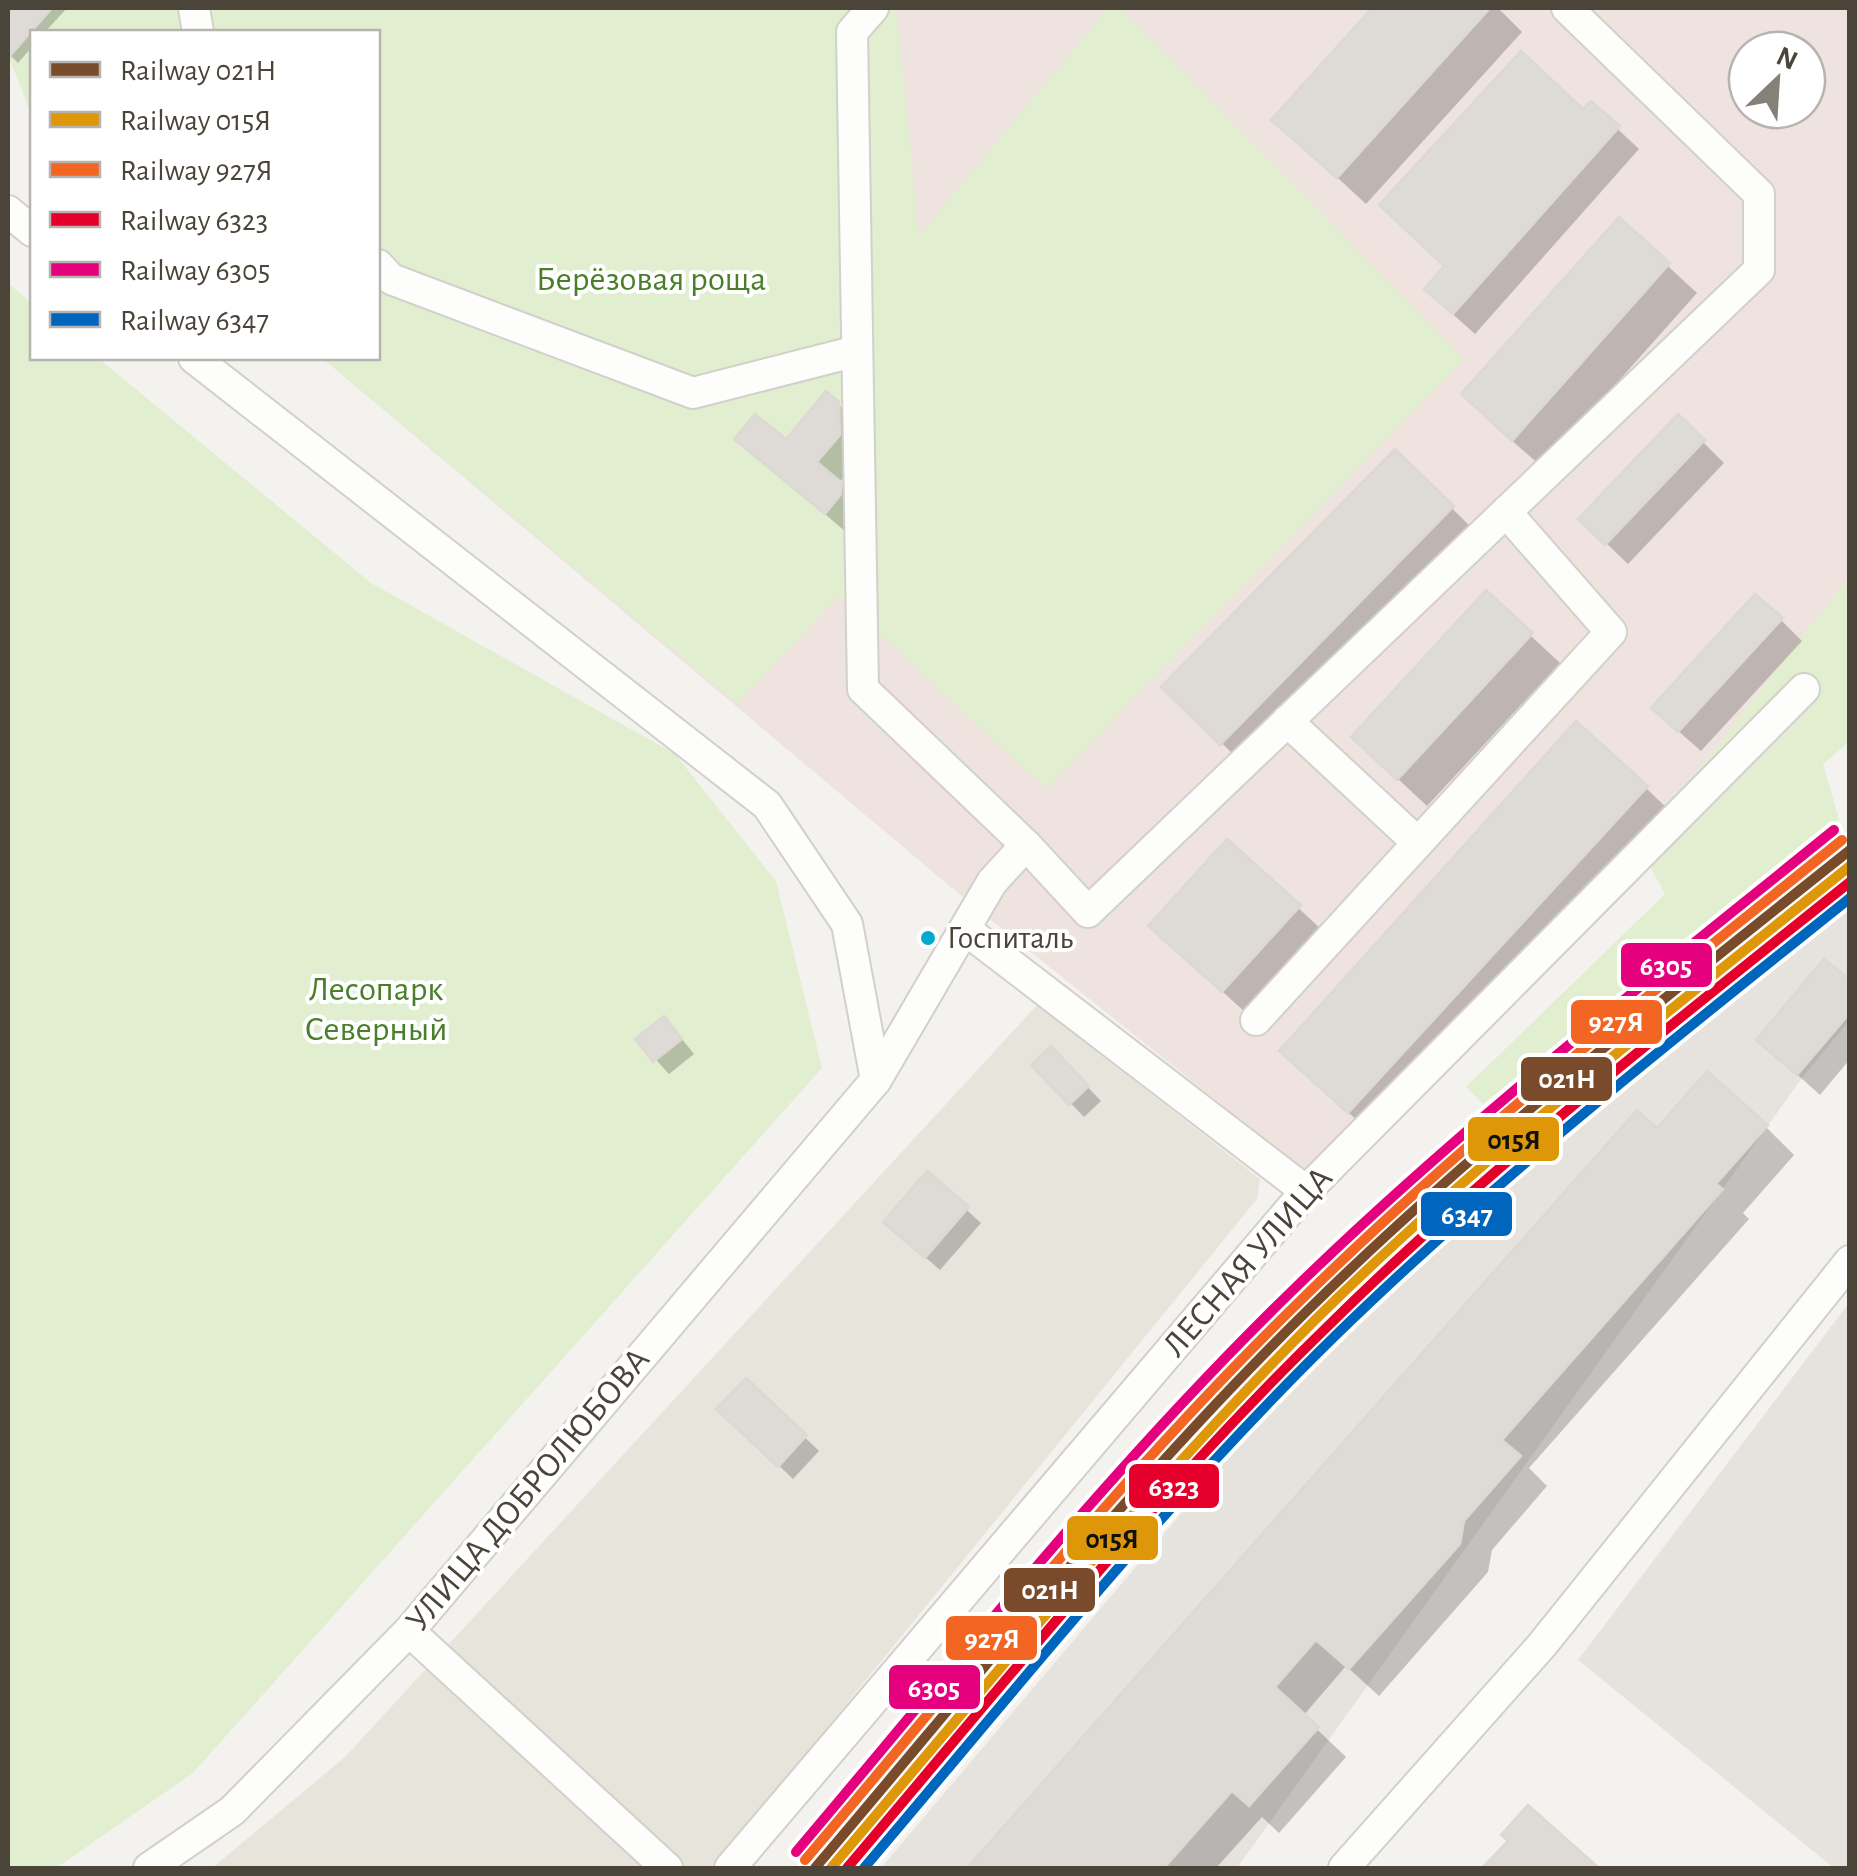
<svg xmlns="http://www.w3.org/2000/svg" width="1857" height="1876" font-family="'Alegreya Sans',sans-serif">
  <style>
    .residential { fill: #e7e4dc }
    .industrial { fill: #e6e2de }
    .medical { fill: #eee3df; fill-rule: evenodd }
    .green { fill: #e1eecf }
    .shadow { fill: #0003 }
    .building { fill: #dedbd6; stroke: #dcd9d4; stroke-width: 2.5 }
    .lines { fill: none; stroke-linecap: round; stroke-linejoin: round }
    .minor-casing { stroke: #d2d0cb; stroke-width: 34 }
    .minor { stroke: #fdfdfc; stroke-width: 30 }
    .rail-1-casing { stroke: #fff; stroke-width: 18 }
    .rail-2-casing { stroke: #fff; stroke-width: 18 }
    .rail-3-casing { stroke: #fff; stroke-width: 18 }
    .rail-4-casing { stroke: #fff; stroke-width: 18 }
    .rail-5-casing { stroke: #fff; stroke-width: 18 }
    .rail-6-casing { stroke: #fff; stroke-width: 18 }
    .rail-1 { stroke: #7a4b2a; stroke-width: 10 }
    .rail-2 { stroke: #dd9709; stroke-width: 10 }
    .rail-3 { stroke: #f26522; stroke-width: 10 }
    .rail-4 { stroke: #e4002b; stroke-width: 10 }
    .rail-5 { stroke: #e5007d; stroke-width: 10 }
    .rail-6 { stroke: #0065bd; stroke-width: 10 }
    .bus-dot { fill: #00a9ce; stroke: #fff; stroke-width: 4 }
    .labels { text-anchor: middle; dominant-baseline: central; stroke-width: 8; stroke-linejoin: round; paint-order: stroke }
    .bus-label { font-size: 32px; fill: #4b4439; stroke: #fff; text-anchor: start }
    .park-label { font-size: 35px; fill: #4a7f2a; stroke: #fff }
    .street-label { font-size: 35px; fill: #4b4439; stroke: #fff }
    .line-badge { stroke: #fff; stroke-width: 4 }
    .badge-label { font-size: 28px; text-anchor: middle; font-weight: bold; fill: #fff }
    .pale-badge-label { font-size: 28px; text-anchor: middle; font-weight: bold; fill: #111 }
  </style>
  <rect width="100%" height="100%" fill="#f4f2ee"/>
  <path class="residential" d="M1037,1005L1260,1179L1257,1199L713,1868H212L345,1757Z"/>
  <g class="industrial">
    <path d="M1849,903V1021L1802,1078L1237,1868H881L1321,1348L1697,1021Z"/>
    <path d="M1849,1303L1850,1868H1834L1578,1660Z"/>
  </g>
  <path class="medical" d="M52,8H1849V577L1639,846L1303,1170L977,909L322,358H378V32H32V116L9,57ZM1747,50H1807V110H1747Z"/>
  <g class="green">
    <path d="M52,8H883L897,13L919,235L1108,8H1120L1464,359L1046,789L839,596L737,704L322,358H378V32H32V116L9,57Z"/>
    <path d="M8,283L32,304V358H98L371,583L675,754L776,881L822,1068L193,1773L56,1868H8Z"/>
    <path d="M1849,577V742L1823,764L1839,819L1483,1104L1466,1087L1665,894L1639,846Z"/>
  </g>
  <g class="shadow">
    <path d="M8,8H67L45,32H32V47L18,63L8,53Z"/>
    <path d="M1375,8H1498L1522,32L1366,204L1274,119Z"/>
    <path d="M1591,104L1639,149L1475,334L1448,310L1447,267Z"/>
    <path d="M1619,221L1697,293L1542,467L1492,423Z"/>
    <path d="M838,404L860,426V457L839,483L861,506L847,533L738,439L787,442Z"/>
    <path d="M1678,417L1724,463L1628,564L1581,519Z"/>
    <path d="M1395,452L1480,536L1250,771L1165,687Z"/>
    <path d="M1486,594L1560,663L1427,806L1383,765Z"/>
    <path d="M1781,620L1802,641L1701,751L1676,729Z"/>
    <path d="M1646,788L1675,816L1378,1139L1311,1079Z"/>
    <path d="M1227,842L1320,928L1245,1012L1173,947Z"/>
    <path d="M1850,984V1059L1820,1095L1759,1040Z"/>
    <path d="M677,1033L694,1054L669,1074L638,1040Z"/>
    <path d="M1051,1049L1101,1101L1084,1117L1034,1065Z"/>
    <path d="M1637,1114L1658,1131L1766,1127L1794,1155L1743,1213L1749,1219L1529,1468L1547,1486L1492,1550L1488,1572L1379,1696L1346,1666L1303,1716L1346,1757L1279,1833L1262,1817L1216,1868H971Z"/>
    <path d="M927,1174L981,1223L940,1270L900,1235Z"/>
    <path d="M746,1381L819,1451L793,1479L720,1409Z"/>
    <path d="M1528,1808L1595,1868H1486L1511,1841Z"/>
  </g>
  <g class="building">
    <path d="M8,8H52L8,58Z"/>
    <path d="M1372,8H1490L1337,178L1271,120Z"/>
    <path d="M1521,51L1583,109L1591,101L1620,126L1453,314L1424,289L1444,266L1379,205Z"/>
    <path d="M1619,217L1670,263L1512,441L1461,394Z"/>
    <path d="M826,391L839,402L840,435L817,462L841,482V494L825,514L734,439L755,414L786,439Z"/>
    <path d="M1678,414L1705,440L1605,545L1578,519Z"/>
    <path d="M1395,449L1454,506L1220,745L1161,687Z"/>
    <path d="M1486,590L1533,633L1397,780L1351,737Z"/>
    <path d="M1755,594L1783,618L1678,732L1651,708Z"/>
    <path d="M1576,721L1648,786L1348,1113L1279,1051Z"/>
    <path d="M1227,839L1301,905L1222,992L1148,926Z"/>
    <path d="M1824,959L1850,980V1013L1797,1075L1756,1040Z"/>
    <path d="M664,1016L682,1039L653,1062L635,1039Z"/>
    <path d="M1051,1046L1089,1086L1069,1105L1031,1065Z"/>
    <path d="M1707,1071L1768,1125L1716,1184L1723,1189L1502,1440L1521,1456L1464,1521L1460,1544L1349,1669L1316,1640L1275,1687L1319,1727L1249,1806L1232,1791L1164,1868H967L1637,1110L1657,1128Z"/>
    <path d="M927,1171L969,1207L925,1258L883,1222Z"/>
    <path d="M746,1378L807,1435L778,1467L716,1409Z"/>
    <path d="M1528,1805L1599,1868H1482L1508,1841L1501,1835Z"/>
  </g>
  <g class="lines">
    <g class="minor-casing">
      <g id="minor">
        <path d="M194,8L198,32"/>
        <path d="M8,211L32,231"/>
        <path d="M378,265L391,279L693,393L857,351"/>
        <path d="M194,358L767,805L847,924L876,1080"/>
        <path d="M1287,721L1418,843"/>
        <path d="M1026,845L1088,912L1759,270V194L1567,8"/>
        <path d="M966,930L1306,1191"/>
        <path d="M1256,1020L1611,632L1506,512"/>
        <path d="M409,1631L667,1868"/>
        <path d="M149,1868L232,1811L409,1631L876,1080L992,882L1026,845L863,689L852,32L873,8"/>
        <path d="M730,1868L1306,1191L1804,689"/>
        <path d="M1344,1868L1542,1645L1850,1261"/>
      </g>
    </g>
    <use href="#minor" class="minor"/>
    <g class="rail-1-casing">
      <path id="rail-1" d="M815,1868C976,1679 1131,1483 1309,1309C1478,1143 1665,998 1850,850"/>
    </g>
    <g class="rail-2-casing">
      <path id="rail-2" d="M831,1868C989,1683 1142,1493 1315,1320C1481,1156 1668,1012 1850,866"/>
    </g>
    <g class="rail-3-casing">
      <path id="rail-3" d="M805,1860C967,1670 1122,1474 1301,1300C1470,1134 1658,988 1842,840"/>
    </g>
    <g class="rail-4-casing">
      <path id="rail-4" d="M847,1868C1003,1685 1154,1495 1327,1327C1490,1166 1671,1025 1850,882"/>
    </g>
    <g class="rail-5-casing">
      <path id="rail-5" d="M796,1852C957,1662 1113,1465 1292,1291C1462,1125 1650,979 1834,830"/>
    </g>
    <g class="rail-6-casing">
      <path id="rail-6" d="M864,1868C1017,1688 1166,1501 1336,1335C1497,1178 1674,1039 1850,898"/>
    </g>
    <use href="#rail-1" class="rail-1"/>
    <use href="#rail-2" class="rail-2"/>
    <use href="#rail-3" class="rail-3"/>
    <use href="#rail-4" class="rail-4"/>
    <use href="#rail-5" class="rail-5"/>
    <use href="#rail-6" class="rail-6"/>
  </g>
  <circle class="bus-dot" cx="928" cy="938" r="9"/>
  <g class="labels">
    <g class="bus-label">
      <text x="947" y="938">Госпиталь</text>
    </g>
    <g class="park-label">
      <text x="651" y="279">Берёзовая роща</text>
      <text x="376" y="989">Лесопарк<tspan x="376" dy="40">Северный</tspan></text>
    </g>
    <g class="street-label">
      <text transform="translate(1248 1262) rotate(-49)">ЛЕСНАЯ УЛИЦА</text>
      <text transform="translate(528 1490) rotate(-50)">УЛИЦА ДОБРОЛЮБОВА</text>
    </g>
  </g>
  <g class="line-badge">
    <rect x="1619" y="941" width="95" height="48" rx="10" fill="#e5007d"/>
    <rect x="1569" y="998" width="95" height="48" rx="10" fill="#f26522"/>
    <rect x="1519" y="1055" width="95" height="48" rx="10" fill="#7a4b2a"/>
    <rect x="1466" y="1115" width="95" height="48" rx="10" fill="#dd9709"/>
    <rect x="1419" y="1190" width="95" height="48" rx="10" fill="#0065bd"/>
    <rect x="1127" y="1462" width="94" height="48" rx="10" fill="#e4002b"/>
    <rect x="1065" y="1514" width="95" height="48" rx="10" fill="#dd9709"/>
    <rect x="1002" y="1566" width="95" height="48" rx="10" fill="#7a4b2a"/>
    <rect x="944" y="1614" width="95" height="48" rx="10" fill="#f26522"/>
    <rect x="887" y="1663" width="95" height="48" rx="10" fill="#e5007d"/>
  </g>
  <g class="badge-label">
    <text x="1666" y="975">6305</text>
    <text x="1616" y="1031">927Я</text>
    <text x="1567" y="1088">021Н</text>
    <text x="1467" y="1224">6347</text>
    <text x="1174" y="1496">6323</text>
    <text x="1050" y="1599">021Н</text>
    <text x="992" y="1648">927Я</text>
    <text x="934" y="1697">6305</text>
  </g>
  <g class="pale-badge-label">
    <text x="1514" y="1149">015Я</text>
    <text x="1112" y="1548">015Я</text>
  </g>
  <rect width="1857" height="1876" fill="none" stroke="#4b4439" stroke-width="20"/>
  <rect x="30" y="30" width="350" height="330" fill="#ffffff" stroke="#b7b4b0" stroke-width="2.5"/>
  <rect x="50" y="62" width="50" height="15" fill="#7a4b2a" stroke="#b7b4b0" stroke-width="2.5"/>
  <text x="120" y="80" font-size="30" fill="#4b4439">Railway 021Н</text>
  <rect x="50" y="112" width="50" height="15" fill="#dd9709" stroke="#b7b4b0" stroke-width="2.5"/>
  <text x="120" y="130" font-size="30" fill="#4b4439">Railway 015Я</text>
  <rect x="50" y="162" width="50" height="15" fill="#f26522" stroke="#b7b4b0" stroke-width="2.5"/>
  <text x="120" y="180" font-size="30" fill="#4b4439">Railway 927Я</text>
  <rect x="50" y="212" width="50" height="15" fill="#e4002b" stroke="#b7b4b0" stroke-width="2.5"/>
  <text x="120" y="230" font-size="30" fill="#4b4439">Railway 6323</text>
  <rect x="50" y="262" width="50" height="15" fill="#e5007d" stroke="#b7b4b0" stroke-width="2.5"/>
  <text x="120" y="280" font-size="30" fill="#4b4439">Railway 6305</text>
  <rect x="50" y="312" width="50" height="15" fill="#0065bd" stroke="#b7b4b0" stroke-width="2.5"/>
  <text x="120" y="330" font-size="30" fill="#4b4439">Railway 6347</text>
  <g transform="translate(1777 80) rotate(25)"><circle r="48" fill="#ffffff" stroke="#b7b4b0" stroke-width="2.5"/>
  <path d="M0-8L18 38L0 25L-18 38Z" fill="#868178"/>
  <text y="-15" font-size="28" font-weight="bold" text-anchor="middle" fill="#4b4439">N</text>
  </g>
</svg>
